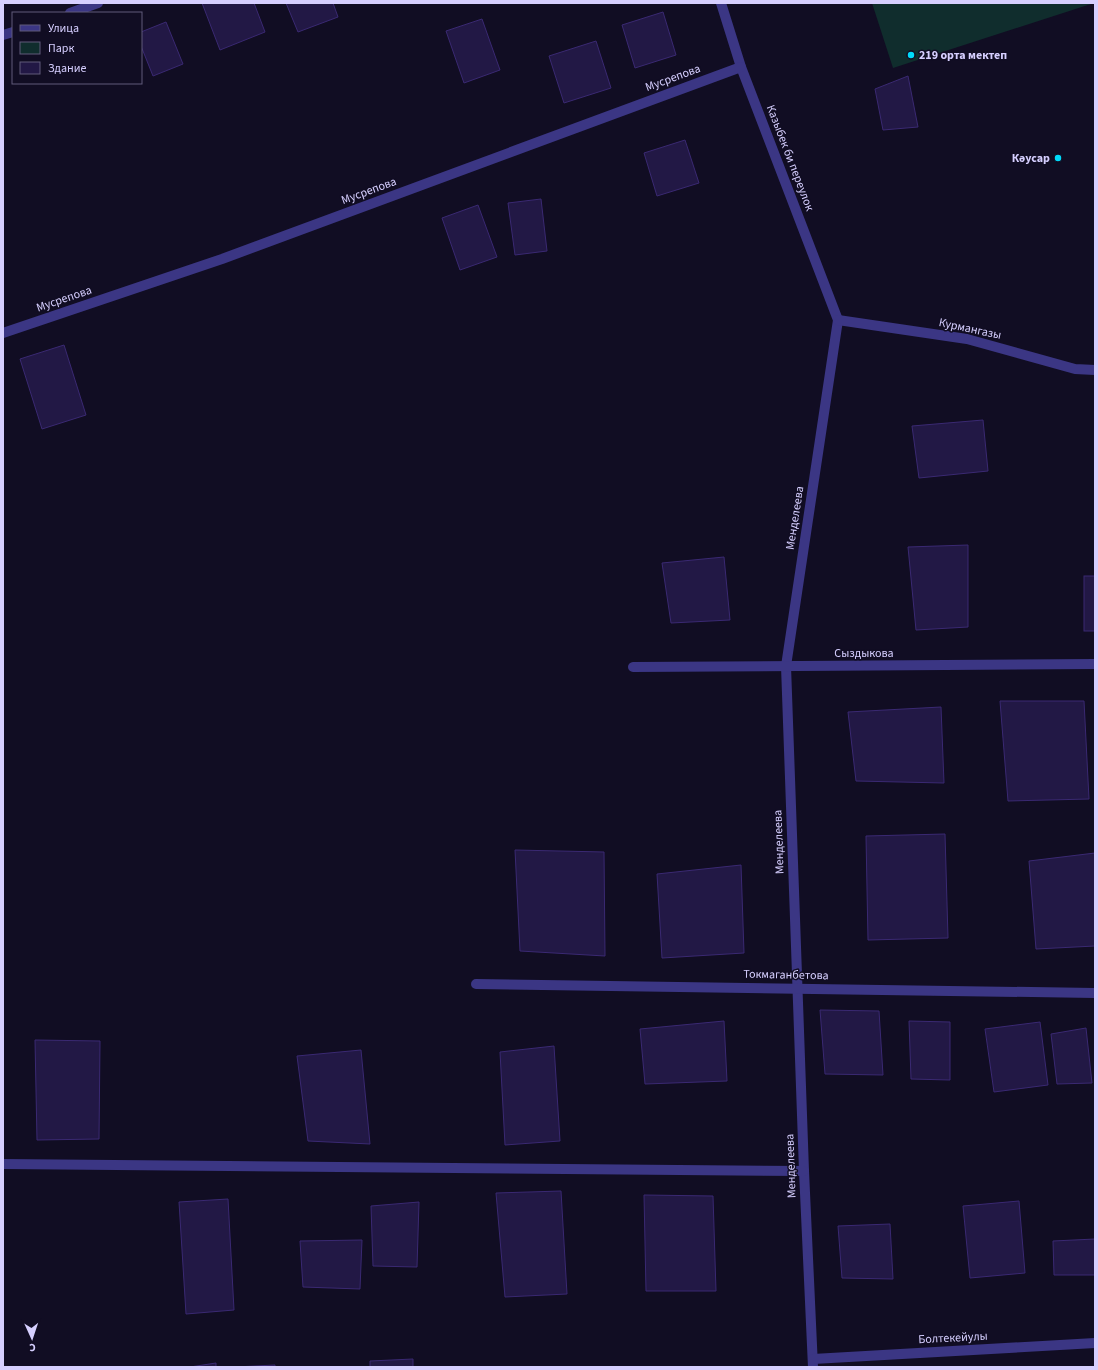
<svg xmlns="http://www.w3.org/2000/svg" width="1098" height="1370" font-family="'Source Sans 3',sans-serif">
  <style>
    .green { fill: #102d2d }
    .building { fill: #221845; stroke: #3a2972 }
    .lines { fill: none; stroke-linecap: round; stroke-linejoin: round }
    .street { stroke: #3b3684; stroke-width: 10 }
    .poi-dot { fill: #00dafa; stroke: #110d23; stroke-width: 1.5 }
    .labels { text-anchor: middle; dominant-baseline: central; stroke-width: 3; stroke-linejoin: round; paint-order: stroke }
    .poi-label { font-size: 12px; font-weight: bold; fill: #d6cfff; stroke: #110d23; text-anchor: start }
    .street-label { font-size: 12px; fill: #d6cfff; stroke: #110d23 }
  </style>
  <rect width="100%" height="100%" fill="#110d23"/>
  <path class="green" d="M872,3H1094L893,68Z"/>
  <g class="building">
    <path d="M202,3H254L265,32L220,50Z"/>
    <path d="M286,3H333L338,17L298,32Z"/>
    <path d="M663,12L676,55L635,68L622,25Z"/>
    <path d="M482,19L500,70L464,83L446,31Z"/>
    <path d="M166,22L183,64L153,76L141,46V32Z"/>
    <path d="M596,41L611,88L564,103L549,56Z"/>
    <path d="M908,76L918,127L883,130L875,89Z"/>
    <path d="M685,140L699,183L657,196L644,153Z"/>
    <path d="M541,199L547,251L515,255L508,203Z"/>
    <path d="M478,205L497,257L460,270L442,218Z"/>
    <path d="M64,345L86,415L42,429L20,359Z"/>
    <path d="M983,420L988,471L919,478L912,426Z"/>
    <path d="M968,545V627L916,630L908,547Z"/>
    <path d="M724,557L730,620L671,623L662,563Z"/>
    <rect x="1084" y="576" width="11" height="55"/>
    <path d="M1000,701H1084L1089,799L1008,801Z"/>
    <path d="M941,707L944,783L856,781L848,712Z"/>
    <path d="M945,834L948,938L868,940L866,836Z"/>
    <path d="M515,850L604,852L605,956L520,951Z"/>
    <path d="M1095,853V946L1036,949L1029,861Z"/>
    <path d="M741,865L744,953L662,958L657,874Z"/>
    <path d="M820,1010L879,1011L883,1075L825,1074Z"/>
    <path d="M724,1021L727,1081L645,1084L640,1029Z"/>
    <path d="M909,1021L950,1022V1080L911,1079Z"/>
    <path d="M1040,1022L1048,1085L994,1092L985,1029Z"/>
    <path d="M1086,1028L1092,1083L1057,1084L1051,1034Z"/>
    <path d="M35,1040L100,1041L99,1139L37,1140Z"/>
    <path d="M554,1046L560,1141L505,1145L500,1052Z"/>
    <path d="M361,1050L370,1144L308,1141L297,1056Z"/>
    <path d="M561,1191L567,1294L505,1297L496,1193Z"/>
    <path d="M644,1195L713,1196L716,1291H646Z"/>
    <path d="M228,1199L234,1310L186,1314L179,1202Z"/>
    <path d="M1019,1201L1025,1273L970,1278L963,1206Z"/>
    <path d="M419,1202L417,1267L373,1266L371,1206Z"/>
    <path d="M890,1224L893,1279L842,1278L838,1226Z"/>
    <path d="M1095,1239V1275H1054L1053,1241Z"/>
    <path d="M362,1240L360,1289L303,1287L300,1241Z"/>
    <path d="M413,1359V1367H370V1361Z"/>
    <path d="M216,1363V1367H190Z"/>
    <path d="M275,1365V1367H235Z"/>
  </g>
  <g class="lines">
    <g class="street">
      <path d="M721,3L741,67L838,320L786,666L804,1171L813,1367"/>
      <path d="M70,13L98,3"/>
      <path d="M3,35L13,32"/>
      <path d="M838,320L967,339L1075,369L1095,370"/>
      <path d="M3,333L222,259L741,67"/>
      <path d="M633,667L1095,664"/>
      <path d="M476,984L1095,993"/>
      <path d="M3,1164L804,1171"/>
      <path d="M813,1359L1095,1343"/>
    </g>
  </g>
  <g class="poi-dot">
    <circle cx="911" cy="55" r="4"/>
    <circle cx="1058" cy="158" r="4"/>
  </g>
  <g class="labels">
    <g class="poi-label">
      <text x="919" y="55">219 орта мектеп</text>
      <text x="1050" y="158" text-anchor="end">Кәусар</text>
    </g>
    <g class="street-label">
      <text transform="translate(673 78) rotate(-20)">Мусрепова</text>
      <text transform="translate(790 158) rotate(69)">Казыбек би переулок</text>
      <text transform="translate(369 191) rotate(-20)">Мусрепова</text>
      <text transform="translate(64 299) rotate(-19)">Мусрепова</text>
      <text transform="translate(970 329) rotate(12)">Курмангазы</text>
      <text transform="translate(795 518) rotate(-81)">Менделеева</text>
      <text x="864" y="653">Сыздыкова</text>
      <text transform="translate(779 842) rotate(-92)">Менделеева</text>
      <text transform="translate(786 975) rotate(1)">Токмаганбетова</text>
      <text transform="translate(791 1166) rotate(-92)">Менделеева</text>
      <text transform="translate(953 1338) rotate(-3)">Болтекейулы</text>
    </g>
  </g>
  <rect width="1098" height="1370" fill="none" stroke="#d6cfff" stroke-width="8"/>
  <rect x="12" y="12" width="130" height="72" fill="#110d23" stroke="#605b7b"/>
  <rect x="20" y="25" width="20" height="6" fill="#3b3684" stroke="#605b7b"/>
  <text x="48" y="32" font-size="12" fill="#d6cfff">Улица</text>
  <rect x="20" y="42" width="20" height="12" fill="#102d2d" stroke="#605b7b"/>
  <text x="48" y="52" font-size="12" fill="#d6cfff">Парк</text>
  <rect x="20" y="62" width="20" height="12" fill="#221845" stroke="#605b7b"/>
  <text x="48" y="72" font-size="12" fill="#d6cfff">Здание</text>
  <g transform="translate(32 1338) rotate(177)" stroke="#110d23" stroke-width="3" paint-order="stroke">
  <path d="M0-3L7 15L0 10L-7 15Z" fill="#d6cfff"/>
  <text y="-6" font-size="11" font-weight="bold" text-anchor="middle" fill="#d6cfff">С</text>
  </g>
</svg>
